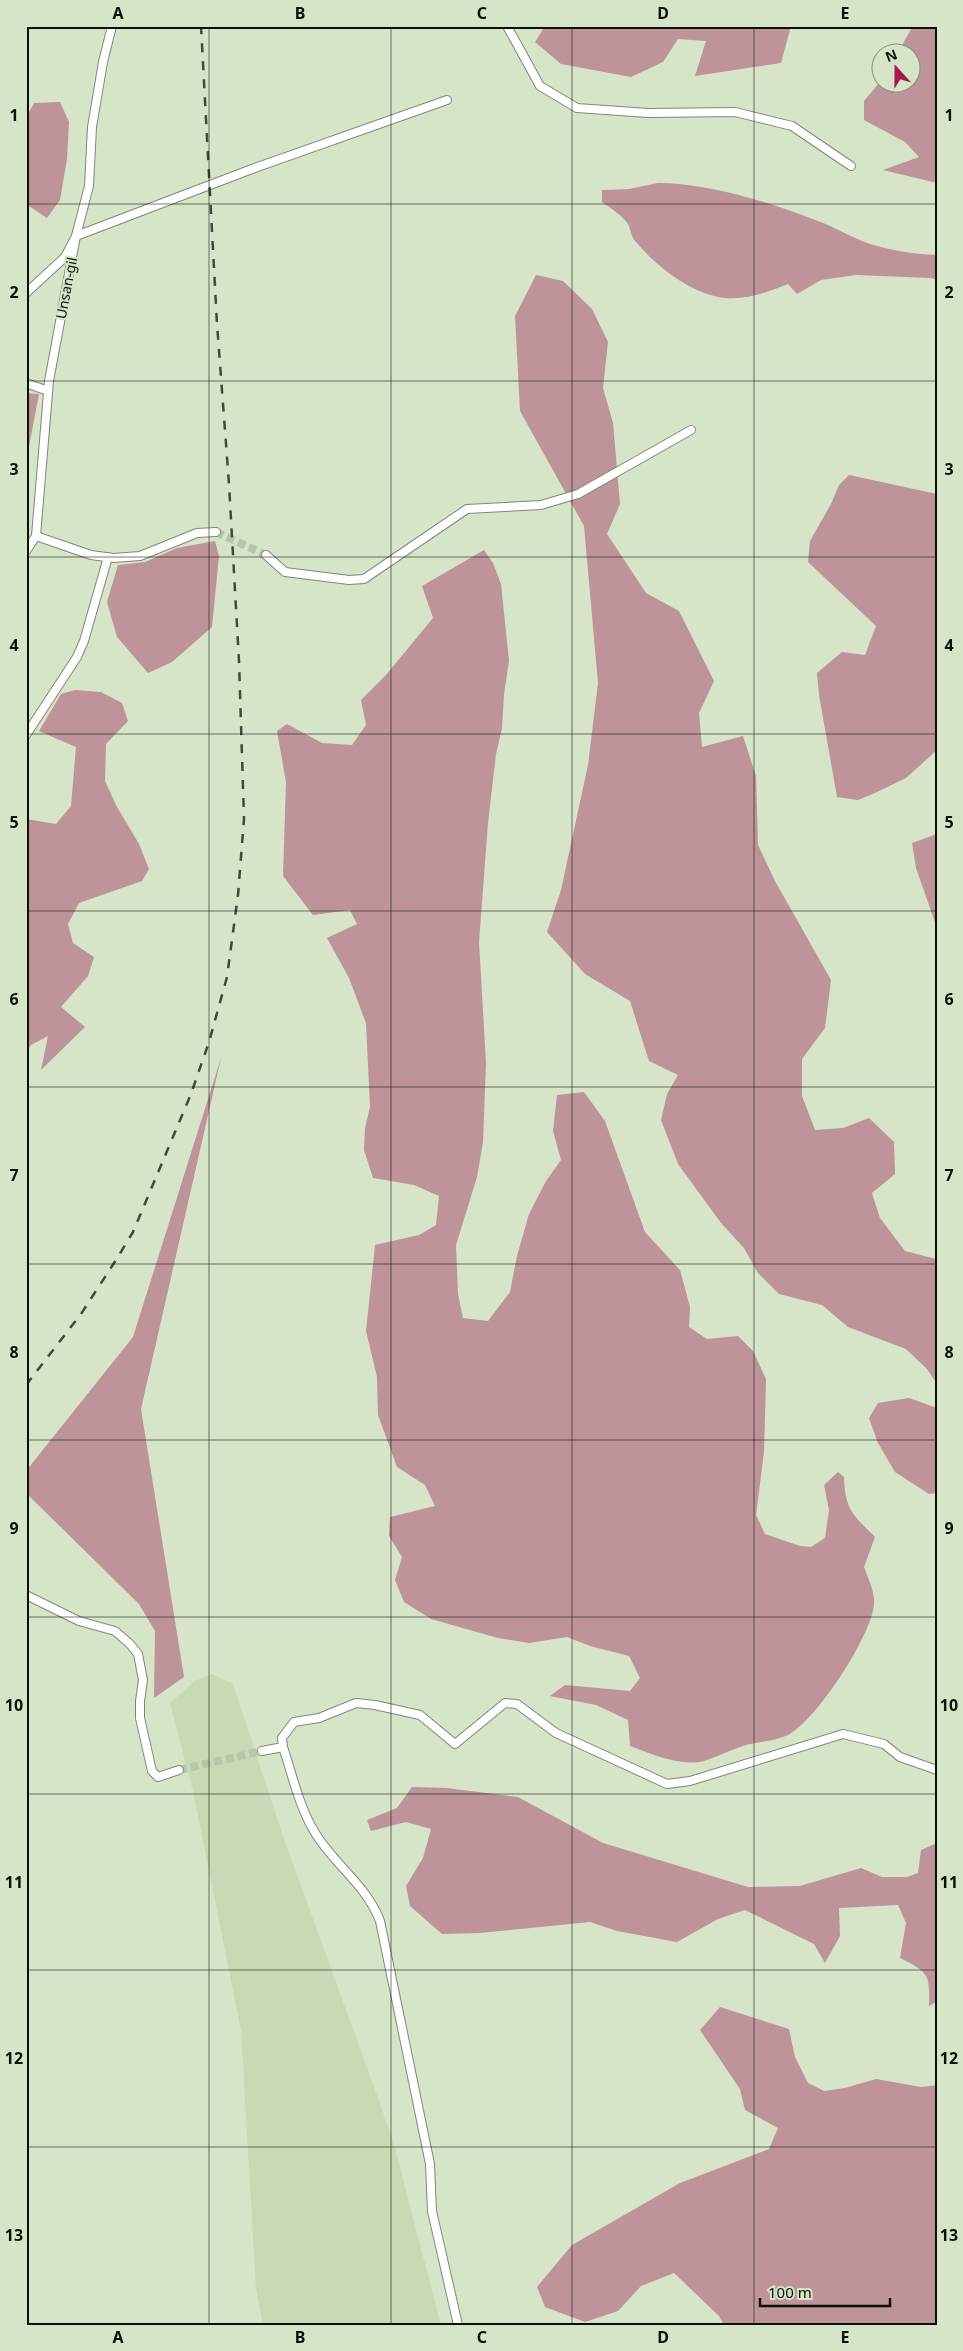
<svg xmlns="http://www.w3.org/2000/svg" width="963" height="2351" font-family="'Noto Sans',sans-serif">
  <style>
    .built { fill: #c8d9b6 }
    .forest { fill: #be939a }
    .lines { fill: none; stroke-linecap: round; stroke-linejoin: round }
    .minor-tunnel { stroke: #b8c4ab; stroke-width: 8; stroke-dasharray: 8 4; stroke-linecap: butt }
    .minor-casing { stroke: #7d8a70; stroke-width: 10 }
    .minor { stroke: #fff; stroke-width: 8 }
    .rail { stroke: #42493a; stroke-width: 2.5; stroke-dasharray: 9 9; stroke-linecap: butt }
    .grid { fill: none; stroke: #0c1107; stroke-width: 1; stroke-opacity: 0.55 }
    .labels { text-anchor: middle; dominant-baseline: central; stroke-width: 4.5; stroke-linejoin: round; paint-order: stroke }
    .street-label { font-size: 14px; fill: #0c1107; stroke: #d6e4c8 }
    .neatline { fill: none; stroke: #0c1107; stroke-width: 2 }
    .grid-label { font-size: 16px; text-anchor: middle; font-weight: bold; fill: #0c1107 }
  </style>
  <rect width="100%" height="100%" fill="#d6e4c8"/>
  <path class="built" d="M212,1674L233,1684L283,1836L392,2137L441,2325H263L256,2288L241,2030L193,1791L170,1703L195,1681Z"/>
  <g class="forest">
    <path d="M545,26H791L781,63L695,76L706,41L678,39L663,62L631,77L561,64L535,42Z"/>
    <path d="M913,26H937V183L883,170L919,157L905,142L864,120V101L880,82H910V52H898Z"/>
    <path d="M60,102L69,122L67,159L60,200L47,218L26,204V118L34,103Z"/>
    <path d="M658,183C711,183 779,205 828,225C839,230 850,236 862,241C885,250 913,254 937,255V280L931,278L856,275L821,280L797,294L788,284C768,292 747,300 725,298C691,294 657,267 636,242C631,237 631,230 628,224C623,216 610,208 602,202V190L629,189Z"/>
    <path d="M536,275L563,281L592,309L608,342L603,388L613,423L620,504L607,534L646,593L679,611L714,681L699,713L702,747L743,736L756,776L758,845L775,881L831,980L825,1028L802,1059V1096L815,1130L843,1128L869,1118L894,1142L895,1174L872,1193L880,1218L905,1251L936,1259L937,1384L927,1369L906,1349L848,1327L822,1305L779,1294L758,1273L744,1248L721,1223L678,1164L661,1120L667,1094L678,1075L649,1061L630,1001L585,974L547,932L561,890L588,765L598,683L584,526L520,411L515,316Z"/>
    <path d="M26,393L39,394L26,462Z"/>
    <path d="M849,475L937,494V750L906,778L875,793L858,800L837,797L819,695L817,673L842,652L865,655L876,626L808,562L810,541L831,504L839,485Z"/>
    <path d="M215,541L219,556L212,627L172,662L148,673L117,637L107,602L118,565L145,562L177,548Z"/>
    <path d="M484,550L493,563L501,584L509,661L504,694L502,728L496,754L488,823L479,942L486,1063L483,1142L477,1177L456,1245L458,1294L463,1318L488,1321L510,1292L517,1256L529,1214L546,1181L561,1160L553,1131L557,1095L584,1092L605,1121L645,1232L680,1270L690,1307L689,1327L707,1339L738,1336L753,1351L766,1379L764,1452L756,1515L765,1534L800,1546L811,1547L825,1538L829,1510L824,1485L838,1472L844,1477C845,1510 853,1515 875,1537L864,1567C868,1578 875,1592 874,1604C872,1635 816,1721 788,1735C775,1741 757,1742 743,1746C730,1750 717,1757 704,1761C681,1767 651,1754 630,1746L628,1720L596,1705L550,1696L565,1685L630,1691L640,1678L629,1656L590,1646L567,1637L529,1643L498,1638L431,1619L404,1602L395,1580L402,1557L389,1536L390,1517L435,1506L425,1485L397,1467L378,1415L377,1377L366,1331L375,1245L419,1235L436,1225L439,1196L414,1185L373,1178L364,1150L365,1128L370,1107L366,1023L349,978L327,938L357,924L350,910L313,915L283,876L286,782L277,731L287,724L322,743L352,745L366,725L361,700L386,675L433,618L422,586Z"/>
    <path d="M75,690L101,692L122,703L128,721L106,744L105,781L117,807L139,844L149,869L142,881L79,903L68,924L73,943L94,957L88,976L61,1007L85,1027L41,1070L48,1036L31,1045L26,1052V819L56,824L71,806L76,747L39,731L61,694Z"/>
    <path d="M937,834V928L916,868L912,843Z"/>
    <path d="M221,1058L141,1409L184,1677L154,1698L155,1631L139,1604L26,1493V1471L133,1337Z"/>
    <path d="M909,1398L937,1408V1493L929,1494L895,1472L878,1443L869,1418L878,1403Z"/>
    <path d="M412,1787L447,1788L518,1797L603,1843L748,1887L800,1886L861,1868L882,1877H907L918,1873L921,1850L937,1843V2001L929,2006C930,1975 929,1972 900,1958L906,1923L898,1905L839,1908L840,1936L825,1963L814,1944L745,1910L718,1919L677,1942L617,1931L590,1922L480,1933L442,1934L410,1906L406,1886L423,1858L431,1829L406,1822L371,1831L367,1820L397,1808Z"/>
    <path d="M720,2007L789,2029L795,2057L808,2083L824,2091L845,2088L876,2079L921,2087L937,2085V2325H724L719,2316L674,2273L641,2286L618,2311L585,2322L545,2307L537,2287L572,2245L680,2183L769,2149L778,2128L745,2110L740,2089L700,2030Z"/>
  </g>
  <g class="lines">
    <g class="minor-tunnel">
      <path d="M216,532L266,555"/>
      <path d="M179,1770L262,1751"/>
    </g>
    <g class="minor-casing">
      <g id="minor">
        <path d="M507,26L540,86L577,108L648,113L735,112L792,126L851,166"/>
        <path d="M26,293L65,257L76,236L252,169L447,100"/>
        <path d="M26,383L48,391"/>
        <path d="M36,536L91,555L113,558L140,556L197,533L216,532"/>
        <path d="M26,551L36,536L49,381L76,236L89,186L92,127L103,62L112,26"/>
        <path d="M266,555L285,572L349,580L364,579L467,509L541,505L578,494L691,430"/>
        <path d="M26,735L77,657L84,641L108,557"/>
        <path d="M26,1595L79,1621L115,1631L130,1644L138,1654L143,1680L140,1701V1718L152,1771L158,1777L179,1770"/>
        <path d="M283,1747C292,1774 299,1806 314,1831C333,1864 366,1884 380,1921L430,2164L432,2211L458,2325"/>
        <path d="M262,1751L283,1747L282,1738L294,1722L319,1718L356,1703L375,1705L420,1715L455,1744L505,1703L517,1704L556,1733L667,1784L690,1781L843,1734L884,1744L900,1757L937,1770"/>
      </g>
    </g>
    <use href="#minor" class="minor"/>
    <path class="rail" d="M26,1385L81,1314L116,1260L133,1232L191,1094L209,1042L227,977L238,895L244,819L239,661L229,484L217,324L201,26"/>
  </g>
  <path class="grid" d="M209,26V2325M391,26V2325M572,26V2325M754,26V2325M26,204H937M26,381H937M26,557H937M26,734H937M26,911H937M26,1087H937M26,1264H937M26,1440H937M26,1617H937M26,1794H937M26,1970H937M26,2147H937"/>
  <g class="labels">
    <g class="street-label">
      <text transform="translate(66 288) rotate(-79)">Unsan-gil</text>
    </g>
  </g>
  <rect width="963" height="2351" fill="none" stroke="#d6e4c8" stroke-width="55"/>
  <g transform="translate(896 68) rotate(339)"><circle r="24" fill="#d6e4c8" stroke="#85907b"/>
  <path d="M0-4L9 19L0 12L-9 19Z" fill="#a9164b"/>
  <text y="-8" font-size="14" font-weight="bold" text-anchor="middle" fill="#0c1107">N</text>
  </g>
  <path d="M760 2298v8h130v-8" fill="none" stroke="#0c1107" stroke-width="2.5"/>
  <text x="768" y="2298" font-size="15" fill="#0c1107" stroke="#d6e4c8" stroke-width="4" paint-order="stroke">100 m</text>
  <rect x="28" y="28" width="908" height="2296" class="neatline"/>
  <g class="grid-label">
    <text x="118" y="19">A</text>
    <text x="300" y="19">B</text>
    <text x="482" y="19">C</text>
    <text x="663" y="19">D</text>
    <text x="845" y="19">E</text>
    <text x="14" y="121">1</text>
    <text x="949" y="121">1</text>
    <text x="14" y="298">2</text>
    <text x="949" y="298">2</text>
    <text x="14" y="475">3</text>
    <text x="949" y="475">3</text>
    <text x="14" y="651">4</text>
    <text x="949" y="651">4</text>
    <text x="14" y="828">5</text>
    <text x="949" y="828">5</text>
    <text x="14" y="1005">6</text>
    <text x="949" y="1005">6</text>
    <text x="14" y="1181">7</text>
    <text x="949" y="1181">7</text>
    <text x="14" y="1358">8</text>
    <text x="949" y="1358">8</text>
    <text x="14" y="1534">9</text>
    <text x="949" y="1534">9</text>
    <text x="14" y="1711">10</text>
    <text x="949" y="1711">10</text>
    <text x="14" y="1888">11</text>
    <text x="949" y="1888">11</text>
    <text x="14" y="2064">12</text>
    <text x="949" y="2064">12</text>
    <text x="14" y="2241">13</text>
    <text x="949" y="2241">13</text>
    <text x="118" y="2343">A</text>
    <text x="300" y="2343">B</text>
    <text x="482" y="2343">C</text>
    <text x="663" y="2343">D</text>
    <text x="845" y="2343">E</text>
  </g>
</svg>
